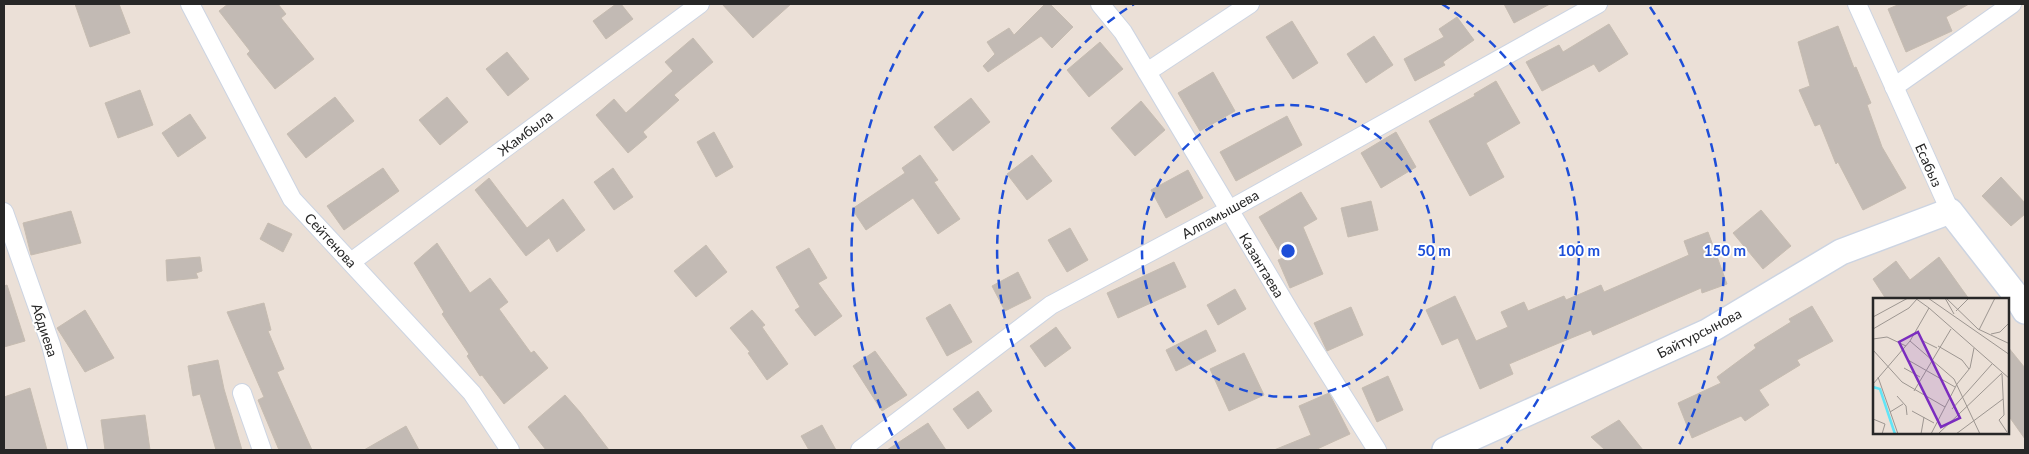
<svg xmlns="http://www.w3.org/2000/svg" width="2029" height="454" font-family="Lato,sans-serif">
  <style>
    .building { fill: #c2bab4; stroke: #c6bcb1 }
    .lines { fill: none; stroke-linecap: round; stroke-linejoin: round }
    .minor-casing { stroke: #ccd4e2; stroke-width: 20 }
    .secondary-casing { stroke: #ccd4e2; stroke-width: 28 }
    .minor { stroke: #fff; stroke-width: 18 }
    .secondary { stroke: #fff; stroke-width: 25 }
    .ring { fill: none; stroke: #1d4ed8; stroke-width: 2.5; stroke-dasharray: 9 6 }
    .labels { text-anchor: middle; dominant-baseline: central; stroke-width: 4; stroke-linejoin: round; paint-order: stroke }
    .street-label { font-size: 14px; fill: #272727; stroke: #fff }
    .inset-river { fill: none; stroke: #61e5f7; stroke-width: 2.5 }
    .inset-road { fill: none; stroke: #9d9691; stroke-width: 1 }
    .view { fill: #7b2cbf; fill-opacity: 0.15; stroke: #7b2cbf; stroke-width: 2.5 }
    .inset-edge { fill: none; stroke: #272727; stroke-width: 2.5 }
    .centre { fill: #1d4ed8; stroke: #fff; stroke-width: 2.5 }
    .ring-label { font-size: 15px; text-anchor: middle; font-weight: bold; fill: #1d4ed8; stroke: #fff; stroke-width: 4; stroke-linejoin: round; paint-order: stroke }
  </style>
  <rect width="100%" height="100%" fill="#ebe0d7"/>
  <g class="building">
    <path d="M75,4H119L130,33L90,47Z"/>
    <path d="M228,4H278L286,14L281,18L314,59L275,89L247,54L250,51L219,11Z"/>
    <path d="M616,4H621L633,19L606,39L593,21Z"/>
    <path d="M722,4H791L753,38Z"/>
    <path d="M1045,4H1050L1073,27L1052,48L1041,36L988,72L983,66L995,54L987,42L1009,28L1014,35Z"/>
    <path d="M1504,4H1550L1514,23Z"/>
    <path d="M1900,4H1969L1946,17L1952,31L1906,52L1888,9Z"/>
    <path d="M1457,17L1474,40L1443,62L1445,65L1415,81L1404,59L1444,37L1439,29Z"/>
    <path d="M1292,21L1318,63L1293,79L1266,37Z"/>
    <path d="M1609,24L1628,54L1599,72L1594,64L1542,91L1526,62L1559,45L1563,52Z"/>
    <path d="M1838,26L1854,68L1856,67L1871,103L1867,105L1882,147L1906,188L1863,210L1838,162L1836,164L1820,124L1815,126L1799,90L1810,86L1798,42Z"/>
    <path d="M1374,36L1393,65L1366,83L1347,54Z"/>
    <path d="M693,38L713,62L674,95L679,100L643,132L647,137L628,153L596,115L614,99L626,113L673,71L665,62Z"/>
    <path d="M1100,42L1123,69L1089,97L1067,70Z"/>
    <path d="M507,52L529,79L508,96L486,69Z"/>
    <path d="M1213,72L1235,111L1200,131L1178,93Z"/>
    <path d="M1496,81L1520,123L1486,143L1504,177L1470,196L1429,121L1475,96L1474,94Z"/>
    <path d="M140,90L153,125L118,138L105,103Z"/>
    <path d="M335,97L354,121L306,158L287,134Z"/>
    <path d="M447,97L468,122L440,145L419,120Z"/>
    <path d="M971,98L990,122L953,151L934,127Z"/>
    <path d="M1141,101L1165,130L1135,156L1111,128Z"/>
    <path d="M190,114L206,138L178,157L162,133Z"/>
    <path d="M1287,116L1302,145L1236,181L1220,152Z"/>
    <path d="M714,132L733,167L716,177L697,142Z"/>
    <path d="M1396,132L1416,167L1381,188L1361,153Z"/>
    <path d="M920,155L938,180L934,182L960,219L938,234L913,198L866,230L852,209L905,173L902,168Z"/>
    <path d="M1032,155L1052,181L1027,200L1007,174Z"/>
    <path d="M383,168L399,191L344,230L327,206Z"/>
    <path d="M613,168L633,197L614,210L594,182Z"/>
    <path d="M1188,170L1203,198L1166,218L1151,190Z"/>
    <path d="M2001,177L2025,203V214L2011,226L1982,196Z"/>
    <path d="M489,178L527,228L563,199L585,230L557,252L549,238L526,256L475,190Z"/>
    <path d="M1301,192L1317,219L1303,227L1323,274L1290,288L1278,260L1283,258L1259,217Z"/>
    <path d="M1371,201L1378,230L1348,237L1341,208Z"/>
    <path d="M1761,210L1791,246L1763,269L1733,233Z"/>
    <path d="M71,211L81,243L31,255L23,223Z"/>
    <path d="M268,223L292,234L283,252L260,239Z"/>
    <path d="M1070,228L1088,260L1067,272L1048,240Z"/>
    <path d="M1708,232L1727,284L1702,293L1701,288L1593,335L1591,330L1559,343L1509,364L1513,374L1480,389L1458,338L1442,345L1426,310L1455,296L1476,341L1508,327L1501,312L1524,302L1528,311L1564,296L1566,300L1601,285L1604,292L1689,255L1684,241Z"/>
    <path d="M437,243L470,293L490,278L508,302L499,309L531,353L534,351L548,368L504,404L482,375L480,376L467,356L469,354L442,314L444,312L414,263Z"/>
    <path d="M706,245L727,272L696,297L674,271Z"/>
    <path d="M809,248L827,278L818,283L842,316L815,336L795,310L800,307L776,267Z"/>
    <path d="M200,257L202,271L196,273L198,278L167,281L166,260Z"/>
    <path d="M1939,257L1969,299H1886L1873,279L1896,261L1910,280Z"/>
    <path d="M1174,262L1186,287L1118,318L1107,293Z"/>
    <path d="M1018,272L1031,298L1005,311L992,286Z"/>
    <path d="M7,285L25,341L4,347V286Z"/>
    <path d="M1235,289L1246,309L1218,325L1207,305Z"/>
    <path d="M264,303L271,330L268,331L284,369L277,372L312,450H279L258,400L264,397L227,312Z"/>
    <path d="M950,304L972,342L947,356L926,318Z"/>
    <path d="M1812,306L1833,341L1797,360L1800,365L1759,390L1769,405L1745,421L1741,416L1692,438L1678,403L1721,383L1717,377L1756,348L1754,345L1791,322L1789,319Z"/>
    <path d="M1351,307L1363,335L1327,351L1314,323Z"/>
    <path d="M85,310L114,358L85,372L57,328Z"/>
    <path d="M752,310L765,325L762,327L788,364L767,380L748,353L750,352L730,328Z"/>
    <path d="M1056,327L1071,348L1045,367L1030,346Z"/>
    <path d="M1206,330L1216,351L1176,371L1166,350Z"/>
    <path d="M2008,347L2025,368V439L2008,415Z"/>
    <path d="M875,351L907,395L882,411L853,366Z"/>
    <path d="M1244,353L1264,395L1229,411L1210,369Z"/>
    <path d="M218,360L224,389L242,450H216L200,394L193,396L188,366Z"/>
    <path d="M1388,376L1403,410L1377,422L1362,388Z"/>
    <path d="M30,388L47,450H4V397Z"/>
    <path d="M978,391L992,411L968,429L953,409Z"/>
    <path d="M1329,393L1350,434L1315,450H1274L1311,435L1299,406Z"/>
    <path d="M565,395L580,412L609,450H546L528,427Z"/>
    <path d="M145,415L150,450H105L101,420Z"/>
    <path d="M1619,420L1643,450H1605L1591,437Z"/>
    <path d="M928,423L946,450H887Z"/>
    <path d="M822,425L836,450H809L801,436Z"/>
    <path d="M406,426L419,450H364Z"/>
  </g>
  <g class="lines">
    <g class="minor-casing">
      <g id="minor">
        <path d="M190,4L292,199L472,393L510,450"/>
        <path d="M1100,4L1123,32L1292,315L1377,450"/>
        <path d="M1857,4L1950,211"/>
        <path d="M1147,72L1250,4"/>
        <path d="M1894,87L2012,4"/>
        <path d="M4,212L51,345L78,450"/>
        <path d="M351,262L700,4"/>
        <path d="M242,393L262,450"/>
        <path d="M860,450L1051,305L1229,210L1598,4"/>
      </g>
    </g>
    <g class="secondary-casing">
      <path id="secondary" d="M1445,450L1707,332L1841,252L1950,211L2014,293L2025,311"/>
    </g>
    <use href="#minor" class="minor"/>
    <use href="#secondary" class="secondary"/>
  </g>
  <g class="ring">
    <circle cx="1288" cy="251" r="146"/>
    <path d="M1075 449A291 291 0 0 1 1134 4M1442 4A291 291 0 0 1 1501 449"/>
    <path d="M899 449A437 437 0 0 1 926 7M1650 7A437 437 0 0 1 1677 449"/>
  </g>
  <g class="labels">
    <g class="street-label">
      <text transform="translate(525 133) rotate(-37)">Жамбыла</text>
      <text transform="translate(1929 165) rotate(66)">Есабыз</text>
      <text transform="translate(1220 214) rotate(-29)">Алпамышева</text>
      <text transform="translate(331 240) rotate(47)">Сейтенова</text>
      <text transform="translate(1262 265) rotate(59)">Казантаева</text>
      <text transform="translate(45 330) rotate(72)">Абдиева</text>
      <text transform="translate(1699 333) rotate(-27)">Байтурсынова</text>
    </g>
  </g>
  <g transform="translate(1873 298)">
    <rect width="136" height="136" fill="#ebe0d7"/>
    <path class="inset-river" d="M0,89L7,91L22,136"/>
    <path class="inset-road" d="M42,0L56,10L37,43L81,81L107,136M55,0L137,57M72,0L81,16M73,0L105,31L137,46M56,10L137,81M83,13L96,0M0,19L35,0M0,31L36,10L44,1M106,32L122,0M118,36L127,34L137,24M0,41L14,39L33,48M50,43L64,50M65,48L89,62L96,71M0,52L29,84L72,109M35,62L82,89M31,70L47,79M129,76L131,117L126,122L134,134M5,79L25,136M0,86L37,43M41,93L78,31M24,98L33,108L34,117M79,111L119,66M39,113L61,125M17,114L30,106M0,121L12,126L9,136M48,136L51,119M58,136L84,86L97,70L101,50M65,136L129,75M83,136L130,101"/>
    <path class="view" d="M45,34L87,120L68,129L26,44Z"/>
    <rect width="136" height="136" class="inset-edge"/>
  </g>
  <circle cx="1288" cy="251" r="8" class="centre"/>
  <g class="ring-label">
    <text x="1434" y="256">50 m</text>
    <text x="1579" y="256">100 m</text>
    <text x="1725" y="256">150 m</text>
  </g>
  <rect width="2029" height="454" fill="none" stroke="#272727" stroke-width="10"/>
</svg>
